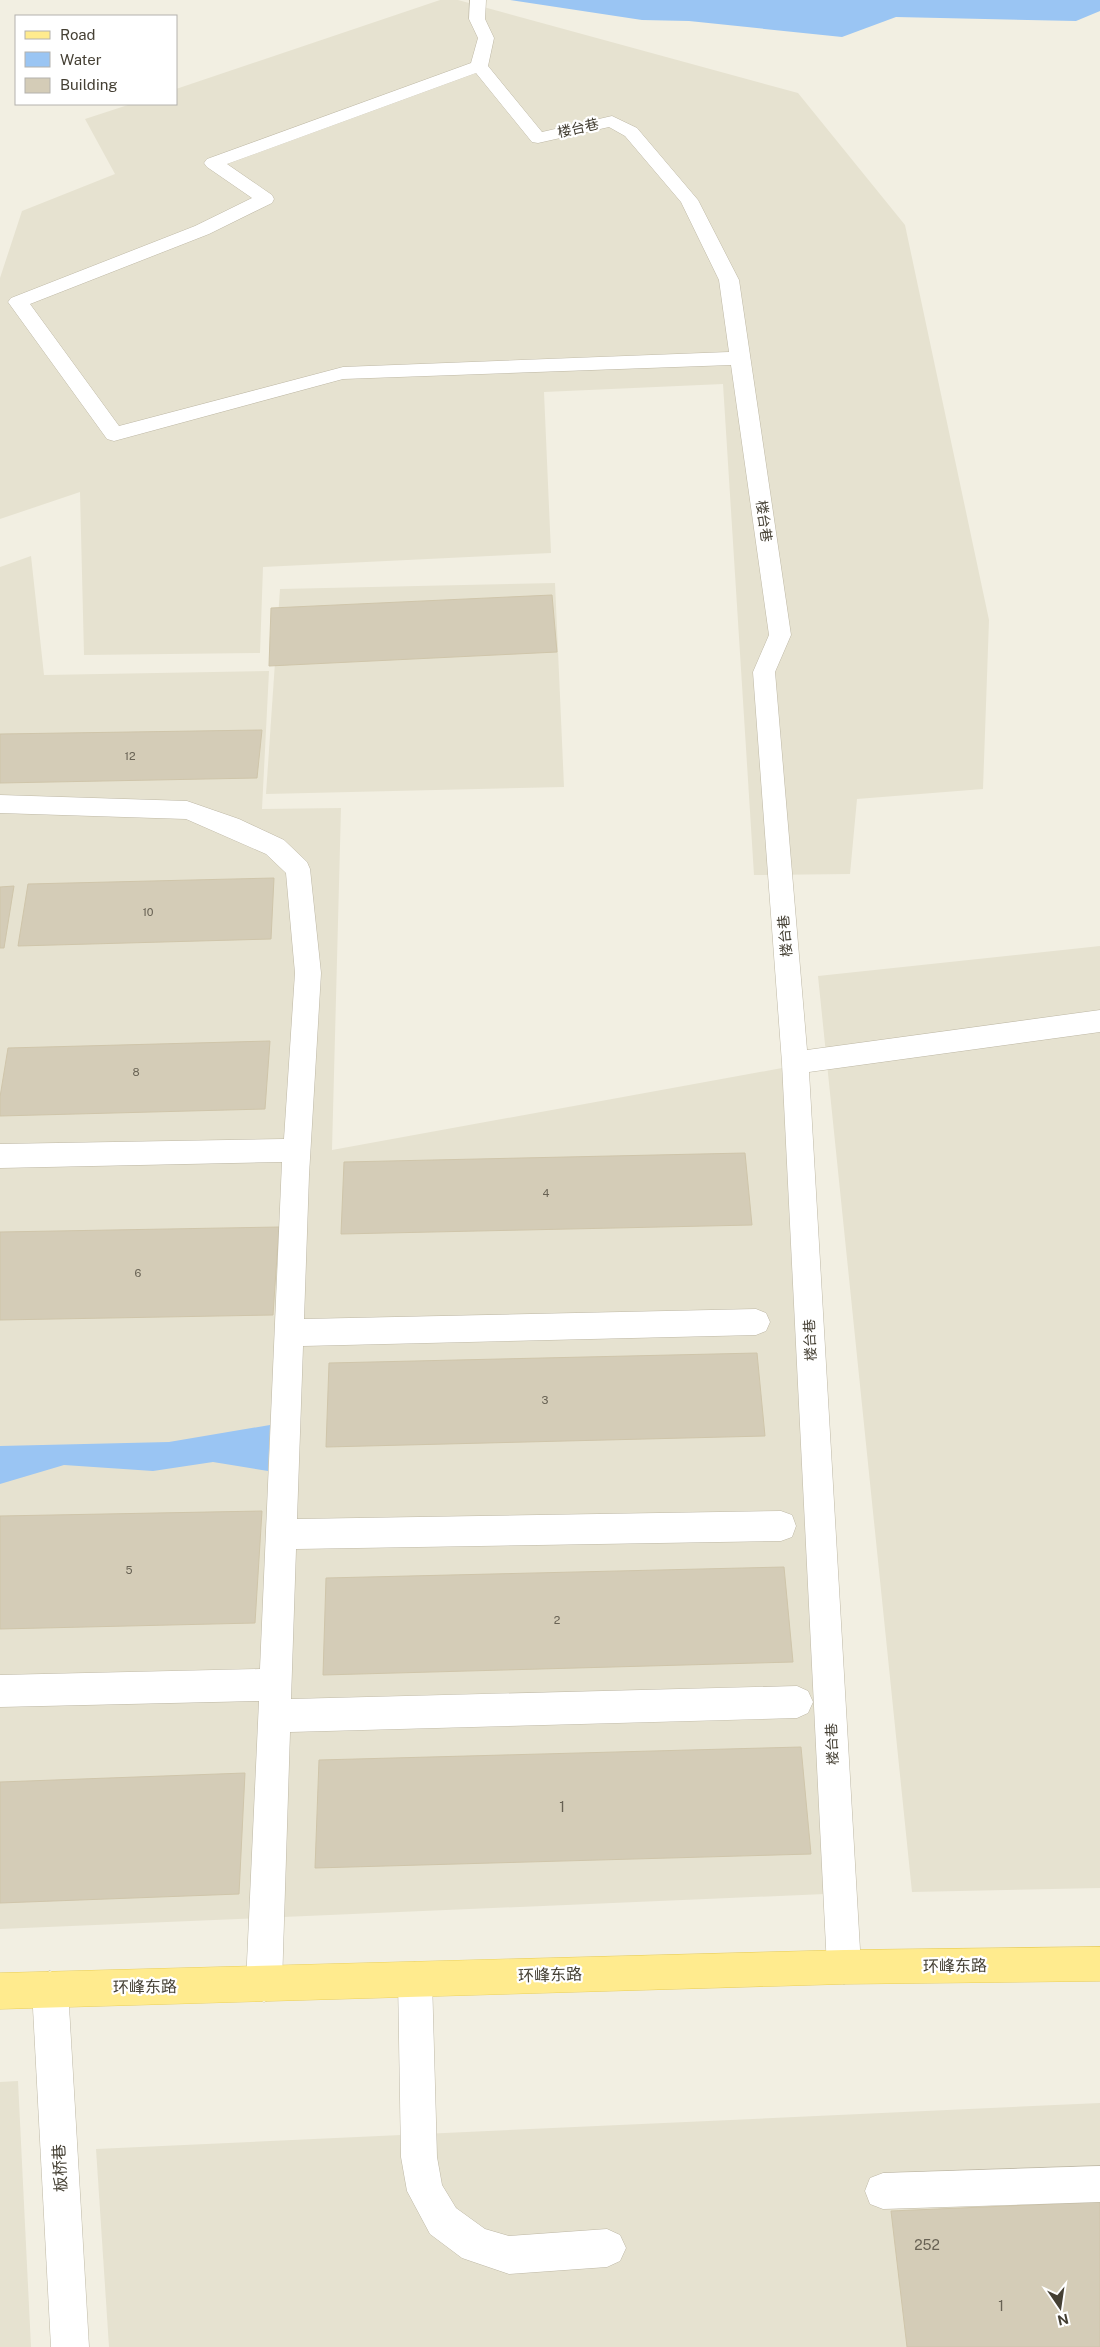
<svg xmlns="http://www.w3.org/2000/svg" width="1100" height="2347" font-family="'Public Sans','Noto Sans SC',sans-serif">
  <style>
    .residential { fill: #e6e2d0 }
    .water { fill: #9ac5f3 }
    .building { fill: #d4ccb7; stroke: #cfc5aa }
    .lines { fill: none; stroke-linecap: round; stroke-linejoin: round }
    .minor-casing { stroke: #beb8a5; stroke-width: 1 }
    .major-casing { stroke: #e9ce59; stroke-width: 1 }
    .minor { fill: #fff; fill-rule: evenodd }
    .major { fill: #ffeb8e; fill-rule: evenodd }
    .labels { text-anchor: middle; dominant-baseline: central; stroke-width: 4.5; stroke-linejoin: round; paint-order: stroke }
    .number-label { font-size: 11px; fill: #686254 }
    .street-label { font-size: 14px; fill: #443f33; stroke: #fff }
    .near-number-label { font-size: 14px; fill: #686254 }
    .near-street-label { font-size: 16px; fill: #443f33; stroke: #fff }
  </style>
  <rect width="100%" height="100%" fill="#f2efe2"/>
  <g class="residential">
    <path d="M440,0H458L798,93L905,225L989,620L983,789L857,799L850,874L754,875L723,384L544,392L551,553L263,567L260,653L84,655L80,492L0,519V278L22,211L115,174L85,119L131,104H176V89Z"/>
    <path d="M31,556L44,675L269,671L262,809L341,808L332,1150L782,1068L848,1893L0,1929V567Z"/>
    <path d="M555,583L564,787L266,794L280,589Z"/>
    <path d="M1100,946V1888L912,1892L818,976Z"/>
    <path d="M18,2081L31,2347H0V2082Z"/>
    <path d="M1100,2103V2347H109L96,2149Z"/>
  </g>
  <g class="water">
    <path d="M510,0H1100V11L1076,21L896,17L842,37L689,21L642,20Z"/>
    <path d="M270,1425L268,1471L213,1462L153,1471L64,1465L0,1484V1446L169,1442Z"/>
  </g>
  <g class="building">
    <path d="M552,595L557,652L269,666L271,608Z"/>
    <path d="M262,730L257,778L0,783V734Z"/>
    <path d="M274,878L271,939L18,946L28,884Z"/>
    <path d="M14,886L4,948H0V887Z"/>
    <path d="M270,1041L265,1109L0,1116V1097L8,1048Z"/>
    <path d="M745,1153L752,1225L341,1234L344,1162Z"/>
    <path d="M279,1227L273,1315L0,1320V1232Z"/>
    <path d="M757,1353L765,1436L326,1447L329,1363Z"/>
    <path d="M262,1511L255,1623L0,1629V1516Z"/>
    <path d="M784,1567L793,1662L323,1675L326,1578Z"/>
    <path d="M801,1747L811,1854L315,1868L319,1760Z"/>
    <path d="M245,1773L239,1894L0,1903V1782Z"/>
    <path d="M1100,2202V2347H907L891,2211Z"/>
  </g>
  <g class="lines">
    <g class="minor-casing">
      <g id="minor">
        <path d="M470,0H486L485,19L494,38L488,66L542,132L612,116L637,128L698,200L739,280L791,635L775,672L807,1050L1100,1010V1032L809,1072L861,1967L856,1979L844,1984L832,1979L827,1967L782,1063L753,672L769,635L731,365L343,379L114,441L107,439L8,302L11,298L195,226L252,198L207,167L204,163L207,159L471,63L478,38L469,19ZM476,73L532,142L538,143L609,127L625,136L681,202L719,280L729,352L343,367L119,426L30,304L209,234L272,203L274,199L272,195L227,164Z"/>
        <path d="M0,795L187,801L239,819L284,840L307,862L310,869L321,973L309,1175L304,1319L756,1309L766,1313L770,1322L766,1331L756,1335L303,1346L297,1519L781,1511L792,1515L796,1526L792,1537L781,1541L296,1549L291,1699L797,1686L808,1691L813,1702L808,1713L797,1718L290,1732L282,1984L276,1996L264,2002L252,1996L246,1984L259,1701L0,1707V1675L260,1669L282,1162L0,1168V1144L284,1139L295,973L286,873L266,854L186,819L0,813Z"/>
        <path d="M415,1962L427,1967L432,1979L437,2157L442,2185L456,2208L485,2229L509,2236L607,2229L620,2235L626,2248L620,2261L607,2267L509,2274L462,2258L430,2234L407,2191L401,2157L398,1979L403,1967Z"/>
        <path d="M50,1971L62,1977L68,1989L89,2347H51L32,1989L38,1977Z"/>
        <path d="M1100,2166V2202L883,2209L870,2204L865,2191L870,2178L883,2173Z"/>
      </g>
    </g>
    <g class="major-casing">
      <path id="major" d="M1100,1947V1981L844,1984L0,2009V1973L844,1950Z"/>
    </g>
    <use href="#minor" class="minor"/>
    <use href="#major" class="major"/>
  </g>
  <g class="labels">
    <g class="number-label">
      <text x="130" y="756">12</text>
      <text x="148" y="912">10</text>
      <text x="136" y="1072">8</text>
      <text x="546" y="1193">4</text>
      <text x="138" y="1273">6</text>
      <text x="545" y="1400">3</text>
      <text x="129" y="1570">5</text>
      <text x="557" y="1620">2</text>
    </g>
    <g class="street-label">
      <text transform="translate(578 128) rotate(-13)">楼台巷</text>
      <text transform="translate(764 521) rotate(82)">楼台巷</text>
      <text transform="translate(785 936) rotate(-95)">楼台巷</text>
      <text transform="translate(810 1340) rotate(-93)">楼台巷</text>
      <text transform="translate(832 1744) rotate(-93)">楼台巷</text>
    </g>
    <g class="near-number-label">
      <text x="562" y="1807">1</text>
      <text x="927" y="2245">252</text>
      <text x="1001" y="2306">1</text>
    </g>
    <g class="near-street-label">
      <text transform="translate(955 1966) rotate(-1)">环峰东路</text>
      <text transform="translate(550 1975) rotate(-2)">环峰东路</text>
      <text transform="translate(145 1987) rotate(-1)">环峰东路</text>
      <text transform="translate(60 2168) rotate(-93)">板桥巷</text>
    </g>
  </g>
  <rect x="15" y="15" width="162" height="90" fill="#ffffff" stroke="#b4b2ad"/>
  <rect x="25" y="31" width="25" height="8" fill="#ffeb8e" stroke="#b4b2ad"/>
  <text x="60" y="40" font-size="15" fill="#443f33">Road</text>
  <rect x="25" y="52" width="25" height="15" fill="#9ac5f3" stroke="#b4b2ad"/>
  <text x="60" y="65" font-size="15" fill="#443f33">Water</text>
  <rect x="25" y="78" width="25" height="15" fill="#d4ccb7" stroke="#b4b2ad"/>
  <text x="60" y="90" font-size="15" fill="#443f33">Building</text>
  <g transform="translate(1060 2307) rotate(167)" stroke="#ffffff" stroke-width="4" paint-order="stroke">
  <path d="M0-4L9 19L0 12L-9 19Z" fill="#443f33"/>
  <text y="-8" font-size="14" font-weight="bold" text-anchor="middle" fill="#443f33">N</text>
  </g>
</svg>
